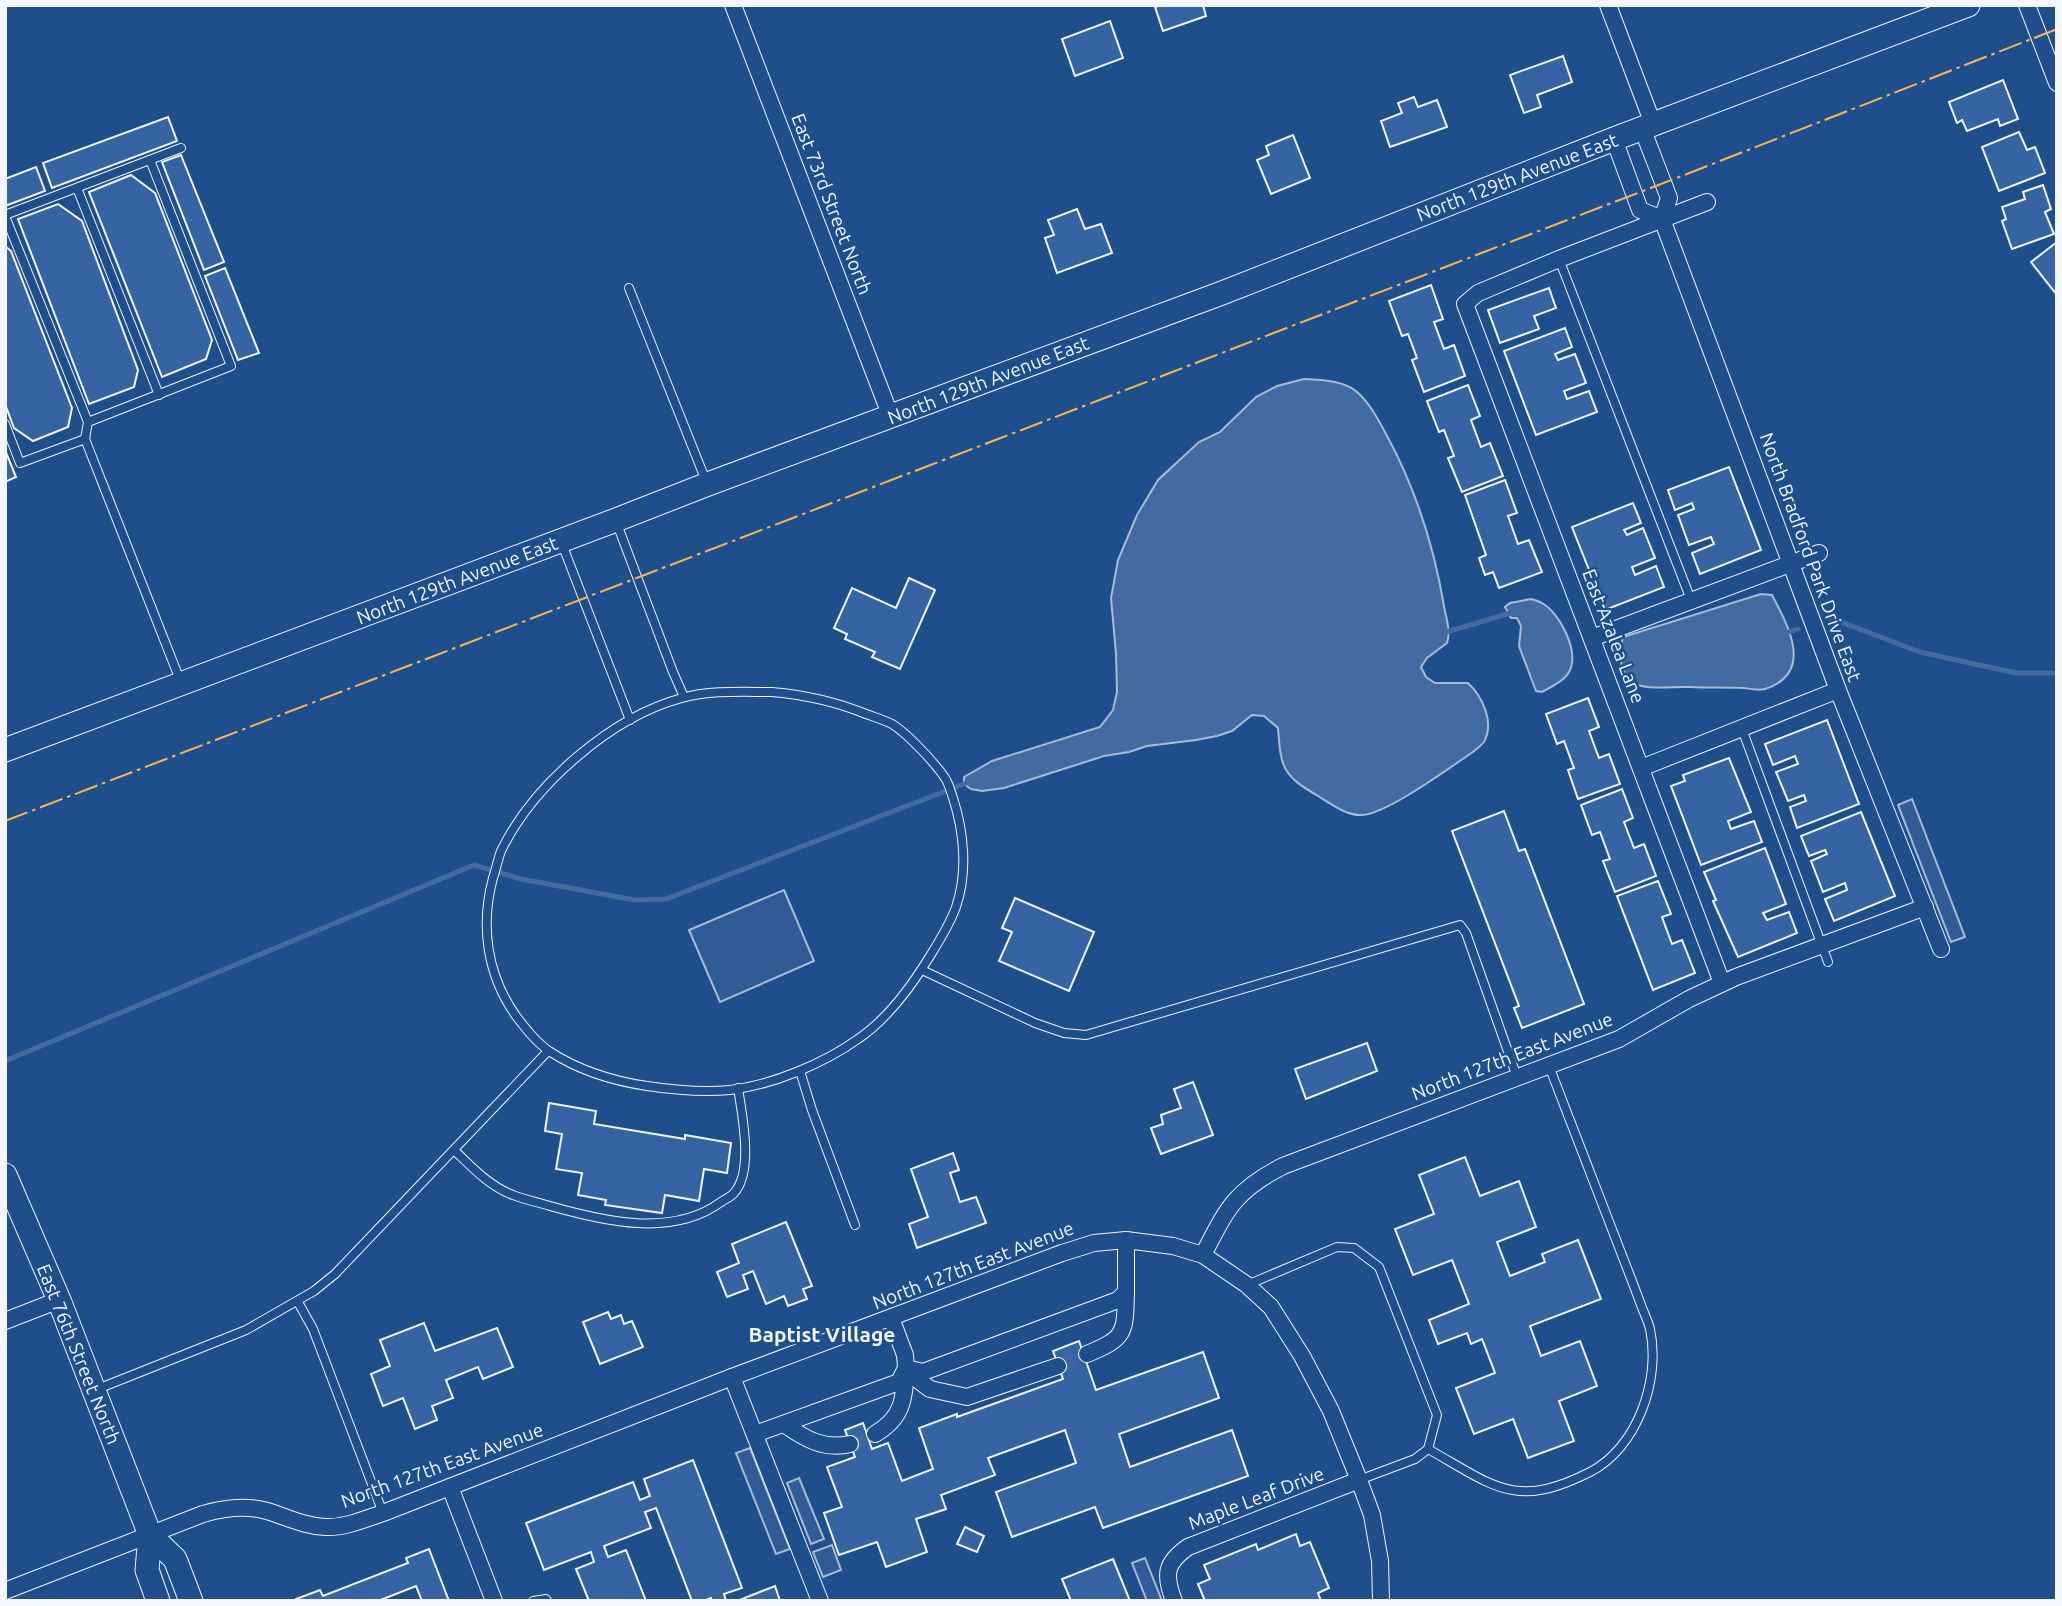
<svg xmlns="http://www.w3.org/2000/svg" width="2062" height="1606" font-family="Ubuntu,sans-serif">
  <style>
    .built { fill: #305b95; stroke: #a8bbd7; stroke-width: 2 }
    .water { fill: #446ba0; stroke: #a8bbd7; stroke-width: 2 }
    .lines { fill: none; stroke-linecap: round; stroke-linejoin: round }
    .stream { stroke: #446ba0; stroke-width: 5 }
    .building { fill: #3563a3; stroke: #f2f6ff; stroke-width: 2 }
    .street-tunnel { stroke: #3f679d; stroke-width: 16; stroke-dasharray: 16 8; stroke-linecap: butt }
    .lane-casing { stroke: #f2f6ff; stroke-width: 10 }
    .street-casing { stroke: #f2f6ff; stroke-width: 18 }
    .secondary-casing { stroke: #f2f6ff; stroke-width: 25 }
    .lane { stroke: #1f4e8c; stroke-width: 8 }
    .street { stroke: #1f4e8c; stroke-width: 16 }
    .secondary { stroke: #1f4e8c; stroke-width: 23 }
    .power { stroke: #ffb74d; stroke-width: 2; stroke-dasharray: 24 5 3.5 5; stroke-linecap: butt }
    .labels { text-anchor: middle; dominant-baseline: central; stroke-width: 5; stroke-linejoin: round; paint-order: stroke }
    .street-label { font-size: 19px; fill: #f2f6ff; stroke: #1f4e8c }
    .neighbourhood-label { font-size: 21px; font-weight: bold; fill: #f2f6ff; stroke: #1f4e8c }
  </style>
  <rect width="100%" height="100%" fill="#1f4e8c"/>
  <g class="built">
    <path d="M1912,799L1965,937L1951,942L1898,805Z"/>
    <path d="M784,890L814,961L720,1002L689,930Z"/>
    <path d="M750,1448L790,1549L776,1554L736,1453Z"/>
    <path d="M799,1478L824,1539L811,1544L787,1483Z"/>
    <path d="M832,1545L841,1570L823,1577L813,1552Z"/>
    <path d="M1145,1558L1162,1601H1147L1132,1563Z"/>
  </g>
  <g class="water">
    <path d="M1304,379C1320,380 1342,380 1356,391C1369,402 1378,419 1386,434C1415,487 1434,547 1444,606C1446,618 1451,631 1447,643L1427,658L1421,667L1426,677L1435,683H1468C1482,696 1494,721 1485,740C1483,745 1477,748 1473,752C1449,768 1387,814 1362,815C1347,816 1331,804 1318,796C1282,775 1281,768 1278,728L1264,716L1252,715L1232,731L1217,736L1196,740L1147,746L1129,752L1104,756L1004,788L982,791L971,789L964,784V777L992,761L1100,727L1113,710L1117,692L1116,654L1111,598L1118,560L1137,515L1158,480L1199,442L1220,432L1256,397L1277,386Z"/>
    <path d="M1761,594L1772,595C1789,627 1814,673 1765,689C1759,691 1751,689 1744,688C1726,687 1708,688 1690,687C1675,686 1643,691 1632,682C1619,672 1618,651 1623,637Z"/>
    <path d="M1531,599C1535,600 1538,601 1542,603C1560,613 1580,652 1569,672C1564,681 1551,687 1542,692L1536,691L1519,646L1521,626L1517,618H1511L1505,607L1510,603Z"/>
  </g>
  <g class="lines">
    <g class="stream">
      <path d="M1828,617L1920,652L2016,673H2057"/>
      <path d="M1443,633L1514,612"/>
      <path d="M1783,634L1798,629"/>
      <path d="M5,1061L474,865L521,879L635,900L666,899L969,782"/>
    </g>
  </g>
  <g class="building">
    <path d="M1161,5H1203L1206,16L1163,31L1155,7Z"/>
    <path d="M1110,21L1123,58L1075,76L1062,39Z"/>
    <path d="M1563,56L1572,82L1537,95L1541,107L1524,113L1510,75Z"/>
    <path d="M2003,80L2018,119L2000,126L1998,119L1967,131L1962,120L1957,123L1949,102Z"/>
    <path d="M1414,97L1418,107L1437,100L1447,127L1390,147L1381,121L1402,113L1398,103Z"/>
    <path d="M168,117L177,141L52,188L43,163Z"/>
    <path d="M2019,132L2027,150L2035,147L2045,173L1999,191L1982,147Z"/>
    <path d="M1293,135L1310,178L1271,194L1257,160L1269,155L1266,146Z"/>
    <path d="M181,155L224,262L204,270L162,162Z"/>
    <path d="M36,167L45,191L5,206V179Z"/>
    <path d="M131,175L155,193L212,340L206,359L162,377L89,192Z"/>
    <path d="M2043,185L2051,209L2045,212L2054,234L2012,249L2002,221L2006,219L2002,207L2025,199L2023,192Z"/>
    <path d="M58,204L82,221L138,370L134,387L89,404L18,219Z"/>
    <path d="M1077,209L1085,229L1101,224L1112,253L1057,273L1045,238L1054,235L1048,220Z"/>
    <path d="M2057,242V295L2031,262Z"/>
    <path d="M5,246L11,251L72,408L68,427L33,441L14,428L5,404Z"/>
    <path d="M225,268L259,353L238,360L205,276Z"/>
    <path d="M1431,285L1443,319L1434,322L1444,349L1454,345L1465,376L1424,392L1412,360L1417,358L1408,334L1402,336L1389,301Z"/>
    <path d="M1549,288L1556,308L1534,316L1539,329L1500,343L1488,310Z"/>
    <path d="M1565,328L1572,347L1555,354L1558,360L1575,354L1586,383L1564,391L1567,399L1589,391L1597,412L1536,435L1504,351Z"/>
    <path d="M1468,385L1480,416L1471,420L1481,447L1490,443L1503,476L1462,492L1448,458L1454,456L1444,430L1439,432L1427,401Z"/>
    <path d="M5,450L16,477L5,482Z"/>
    <path d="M1729,467L1761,550L1700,574L1692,553L1714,544L1711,537L1689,545L1678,515L1694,509L1692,503L1675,510L1668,490Z"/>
    <path d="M1505,480L1517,513L1508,516L1518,544L1529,540L1542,572L1499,588L1493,572L1485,575L1479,558L1486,555L1465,495Z"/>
    <path d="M1633,503L1641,523L1624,530L1627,535L1643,528L1655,558L1632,567L1635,575L1656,566L1664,587L1605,610L1572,527Z"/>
    <path d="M909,578L935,590L900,669L872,657L875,652L845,639L847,634L834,628L852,588L896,608Z"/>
    <path d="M1588,698L1599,727L1589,731L1599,758L1609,754L1620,784L1578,799L1568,770L1574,768L1564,741L1557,744L1546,714Z"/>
    <path d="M1827,720L1859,804L1797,828L1790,807L1806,801L1804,795L1788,801L1776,772L1798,764L1795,756L1773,765L1765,744Z"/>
    <path d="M1729,758L1751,812L1728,821L1731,829L1754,821L1762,842L1701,865L1671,786L1685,781L1683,775Z"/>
    <path d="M1622,789L1633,818L1624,822L1634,848L1644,844L1656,876L1615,892L1603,861L1610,859L1600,832L1592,835L1581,805Z"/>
    <path d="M1504,811L1519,851L1525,849L1584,1004L1522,1028L1514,1008L1519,1006L1452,831Z"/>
    <path d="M1861,812L1895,896L1834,921L1825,899L1847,890L1845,883L1823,892L1811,861L1827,854L1825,850L1809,856L1801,836Z"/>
    <path d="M1765,848L1786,904L1763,913L1767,920L1789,912L1797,933L1738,957L1713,901L1716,900L1704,872Z"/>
    <path d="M1658,881L1671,914L1662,917L1672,944L1682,940L1695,973L1653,990L1617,896Z"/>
    <path d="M1015,898L1094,932L1069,991L999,961L1012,932L1002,928Z"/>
    <path d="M1367,1043L1377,1071L1306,1099L1295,1069Z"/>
    <path d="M1193,1082L1213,1135L1161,1154L1151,1128L1163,1124L1161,1115L1181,1108L1174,1089Z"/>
    <path d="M549,1103L596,1111L594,1124L685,1139V1135L731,1143L727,1173L704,1169L699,1201L665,1195L662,1213L605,1205L606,1200L578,1195L582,1173L556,1169L562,1134L545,1131Z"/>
    <path d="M953,1153L959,1170L950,1173L960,1202L976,1197L986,1223L917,1248L909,1224L928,1217L911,1169Z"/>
    <path d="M1465,1157L1480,1196L1519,1181L1536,1227L1497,1242L1510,1276L1545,1262L1542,1254L1578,1240L1601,1299L1530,1326L1541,1356L1580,1341L1597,1386L1559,1401L1574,1441L1528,1458L1513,1419L1474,1434L1456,1388L1495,1373L1482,1339L1471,1344L1467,1333L1438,1344L1429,1320L1469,1304L1452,1260L1413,1275L1395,1229L1434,1214L1419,1175Z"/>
    <path d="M786,1222L812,1286L803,1289L807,1299L788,1306L784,1296L766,1304L753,1271L743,1275L748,1289L727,1297L717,1272L739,1263L732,1244Z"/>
    <path d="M608,1312L611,1319L621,1315L624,1324L632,1321L643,1347L600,1364L583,1322Z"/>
    <path d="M424,1323L435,1351L497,1328L513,1367L483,1379L478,1367L446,1380L453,1398L432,1406L437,1420L415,1429L403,1398L383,1406L371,1374L390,1366L380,1340Z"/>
    <path d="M1079,1341L1096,1390L1203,1352L1219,1398L1119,1434L1130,1467L1232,1430L1248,1476L1103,1528L1095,1507L1012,1537L996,1492L1076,1463L1065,1430L988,1458L995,1475L941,1495L946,1509L916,1519L927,1552L886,1567L877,1542L839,1555L824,1513L842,1507L827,1467L855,1457L845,1430L863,1423L872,1449L888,1443L902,1481L933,1469L919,1428L957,1414V1417L1063,1379L1053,1351Z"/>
    <path d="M693,1460L742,1588L724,1594L726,1601H712L711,1598L703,1601H692L656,1508L645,1512L651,1528L604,1546L608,1557L626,1550L646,1601H589L576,1569L594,1562L591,1552L544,1570L526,1523L633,1482L640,1500L650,1496L644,1479Z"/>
    <path d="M965,1527L984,1536L977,1552L957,1544Z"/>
    <path d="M1296,1534L1300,1546L1310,1542L1329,1588L1318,1593L1321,1601H1205L1198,1584L1210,1579L1204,1565L1256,1544L1258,1550Z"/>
    <path d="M429,1549L449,1601H422L416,1586L378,1601H297L296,1599L320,1590L323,1596L408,1563L406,1558Z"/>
    <path d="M1113,1559L1130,1601H1071L1062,1579Z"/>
    <path d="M775,1586L780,1601H737Z"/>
  </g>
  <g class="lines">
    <g class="street-tunnel">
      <path d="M1058,1366L1087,1354"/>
      <path d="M850,1444L875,1434"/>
    </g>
    <g class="lane-casing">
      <g id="lane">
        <path d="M77,188L159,395"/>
        <path d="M5,215L181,148"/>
        <path d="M5,216L88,422"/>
        <path d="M1559,259L1691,600"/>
        <path d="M629,288L706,481"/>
        <path d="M5,424L20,463L85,439L88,422L231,366L150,160"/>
        <path d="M85,439L180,680"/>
        <path d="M617,524L673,672L684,697"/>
        <path d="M562,544L630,720"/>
        <path d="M772,692C806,695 834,701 866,714C874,717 884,720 892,724C908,734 935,763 945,778C949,784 951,792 953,798C964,832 968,872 956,907C950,924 940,940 930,956C911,987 888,1019 858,1039C823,1064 772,1085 730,1090C702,1093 674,1090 647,1086C613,1081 578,1070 549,1051C536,1042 526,1029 516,1016C487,975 480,926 493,878C496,869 498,859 501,851C533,785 611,717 682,698C710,690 743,692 772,692Z"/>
        <path d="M1742,729L1828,962"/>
        <path d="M922,970L1035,1023L1064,1033L1086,1035L1460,925L1466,933L1517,1077"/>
        <path d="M800,1071L812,1110L855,1225"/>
        <path d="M454,1150C472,1167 489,1186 513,1195C525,1200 538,1202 550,1206C603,1221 672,1238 721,1202C725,1199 731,1197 734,1193C754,1171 742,1115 738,1088"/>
        <path d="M1247,1285L1337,1247L1354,1248L1379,1267L1437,1415L1428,1449"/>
        <path d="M298,1302L313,1329L383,1513"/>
        <path d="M95,1390L246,1330L314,1291L335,1274L548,1051"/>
        <path d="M1359,1480L1415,1459L1428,1449C1494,1486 1515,1510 1590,1472C1637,1448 1661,1380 1650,1329C1648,1321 1644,1313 1641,1305C1634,1286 1627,1268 1620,1250C1596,1189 1573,1127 1549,1066"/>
        <path d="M533,1601L546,1599L547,1601"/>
      </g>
    </g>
    <g class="street-casing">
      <g id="street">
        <path d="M733,5L891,417"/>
        <path d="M1608,5L1653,124"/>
        <path d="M2027,5L2057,83"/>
        <path d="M1642,128L1669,198L1662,219L1838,690L1941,949"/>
        <path d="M1614,139L1640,210L1662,219"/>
        <path d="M1707,202L1559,259L1478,293L1465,304L1722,983"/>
        <path d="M1592,638L1819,553"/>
        <path d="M1641,768L1838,690"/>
        <path d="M1203,1255C1227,1209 1234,1191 1283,1166L1619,1039L1689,999L1736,977L1925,907"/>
        <path d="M5,1321L59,1300"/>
        <path d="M1087,1354C1126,1338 1125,1333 1126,1292"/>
        <path d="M906,1371L930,1389L967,1397L1058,1366"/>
        <path d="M732,1377L820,1601"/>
        <path d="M784,1424C805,1439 824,1450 850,1444"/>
        <path d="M755,1434L899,1382L906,1368L905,1355L891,1318"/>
        <path d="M875,1434C904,1417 904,1398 906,1368L923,1372L1118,1300L1126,1292V1240"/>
        <path d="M450,1487L494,1601"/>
        <path d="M5,1591L203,1514C223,1508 246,1505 267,1511C287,1517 304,1526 325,1527C345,1528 365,1519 383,1513L732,1377L1062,1253L1094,1243L1126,1240L1173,1246L1203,1255L1247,1285L1271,1307L1302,1356L1331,1411L1359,1480L1372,1515L1380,1561L1381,1601"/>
        <path d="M1174,1601C1164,1575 1165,1563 1188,1547L1359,1480"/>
      </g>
    </g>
    <g class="secondary-casing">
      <g id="secondary">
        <path d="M5,750L616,520L708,484L1222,293L1614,139L1968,5"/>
        <path d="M5,1175L59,1300L150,1535L175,1559L191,1601"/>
        <path d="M150,1535L147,1570L158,1601"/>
      </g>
    </g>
    <use href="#lane" class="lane"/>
    <use href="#street" class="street"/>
    <use href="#secondary" class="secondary"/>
    <path class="power" d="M5,821L1674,179L2057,29"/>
  </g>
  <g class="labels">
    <g class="street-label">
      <text transform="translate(1517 177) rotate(-21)">North 129th Avenue East</text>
      <text transform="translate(832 204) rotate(69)">East 73rd Street North</text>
      <text transform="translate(988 380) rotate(-21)">North 129th Avenue East</text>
      <text transform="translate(1811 557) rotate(70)">North Bradford Park Drive East</text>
      <text transform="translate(457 580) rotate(-21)">North 129th Avenue East</text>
      <text transform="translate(1614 636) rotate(69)">East Azalea Lane</text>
      <text transform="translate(1512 1056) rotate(-21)">North 127th East Avenue</text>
      <text transform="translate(973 1265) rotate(-21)">North 127th East Avenue</text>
      <text transform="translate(79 1354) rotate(68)">East 76th Street North</text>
      <text transform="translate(442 1465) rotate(-20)">North 127th East Avenue</text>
      <text transform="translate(1256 1498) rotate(-21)">Maple Leaf Drive</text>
    </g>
    <g class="neighbourhood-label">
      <text x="822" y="1334">Baptist Village</text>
    </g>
  </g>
  <rect width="2062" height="1606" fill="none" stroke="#f2f6ff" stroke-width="14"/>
</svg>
